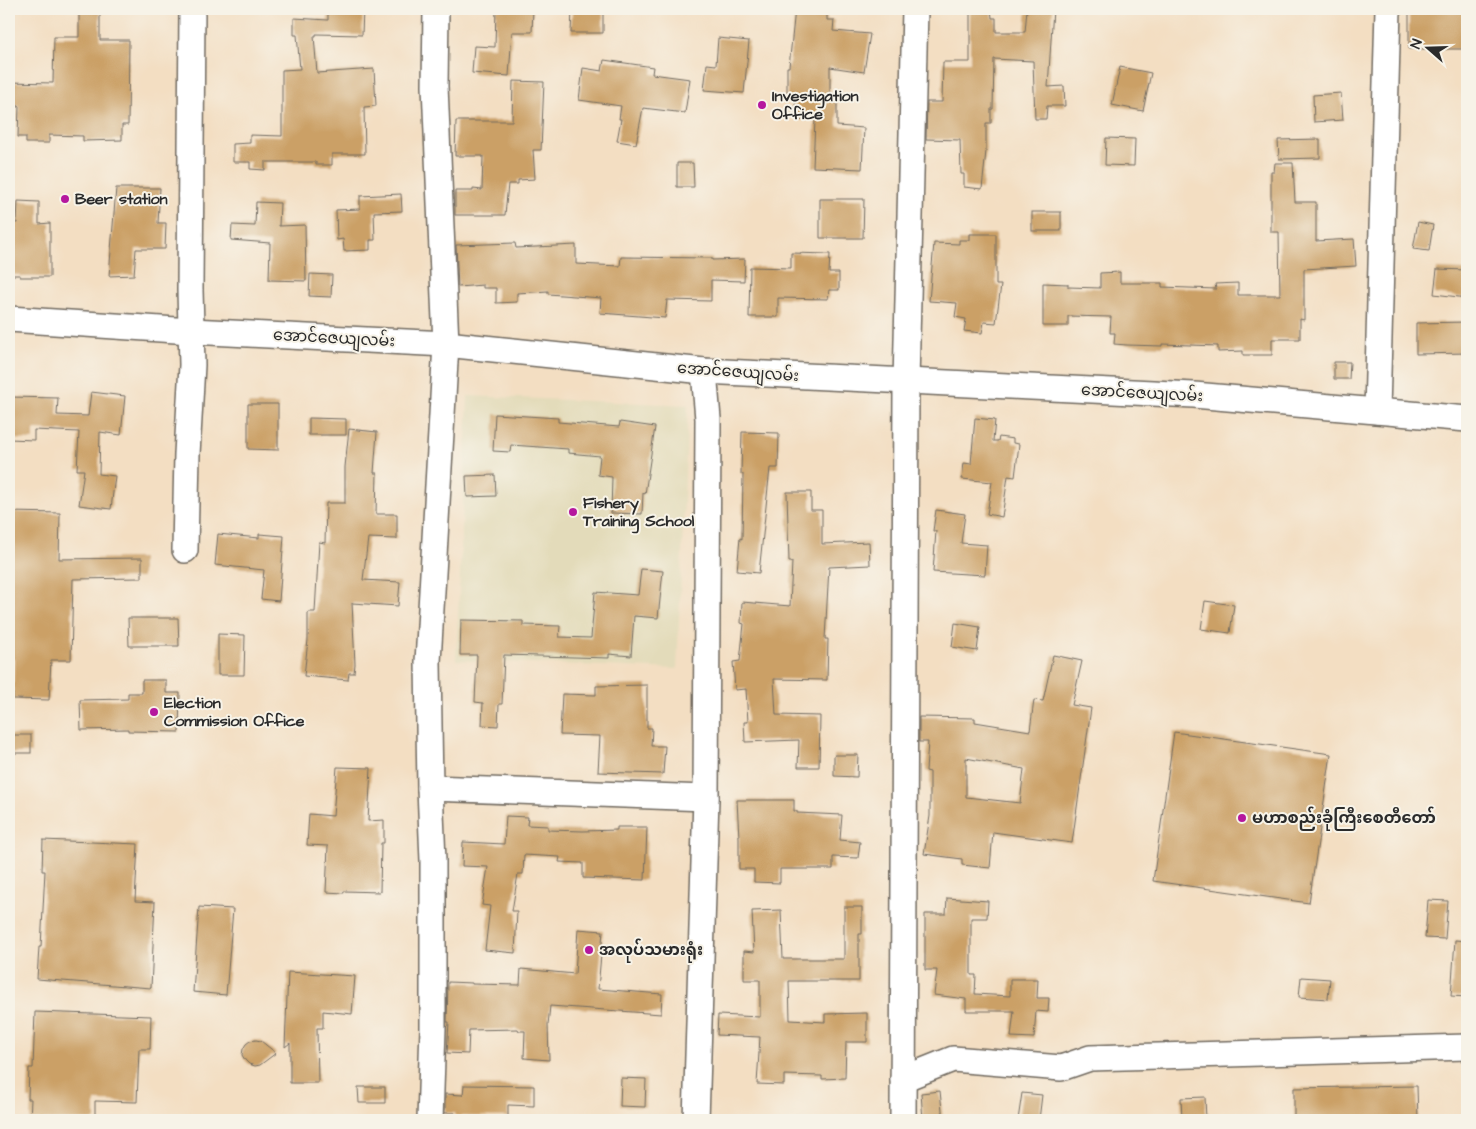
<svg xmlns="http://www.w3.org/2000/svg" width="1476" height="1129" font-family="'Architects Daughter','Noto Sans Myanmar',sans-serif">
  <style>
    .built { fill: #e3dbba }
    .building { fill: #cba066; fill-rule: evenodd }
    .lines { fill: none; stroke-linecap: round; stroke-linejoin: round }
    .minor-casing { stroke: #716a60; stroke-width: 28 }
    .minor { stroke: #fff; stroke-width: 25 }
    .poi-dot { fill: #b5179e; stroke: #f7f3e8; stroke-width: 2 }
    .labels { text-anchor: middle; dominant-baseline: central; stroke-width: 4; stroke-linejoin: round; paint-order: stroke }
    .poi-label { font-size: 16px; font-weight: bold; fill: #2b2b2b; stroke: #f7f3e8; text-anchor: start }
    .street-label { font-size: 16px; fill: #2b2b2b; stroke: #f7f3e8 }
  </style>
  <rect width="100%" height="100%" fill="#f7f3e8"/>
  <filter id="ink" filterUnits="userSpaceOnUse"><feTurbulence type="fractalNoise" baseFrequency=".02" numOctaves="2"/><feDisplacementMap in="SourceGraphic" scale="10" xChannelSelector="R" yChannelSelector="G"/><feConvolveMatrix kernelMatrix="1 2 1 2 8 2 1 2 1" color-interpolation-filters="sRGB"/></filter>
  <filter id="wash" filterUnits="userSpaceOnUse"><feTurbulence type="fractalNoise" baseFrequency=".0096" numOctaves="4" result="noise"/><feDisplacementMap in="SourceGraphic" scale="20" xChannelSelector="R" yChannelSelector="G"/><feGaussianBlur stdDeviation="1.12" result="paint"/><feColorMatrix in="noise" values="0 0 0 0 0 0 0 0 0 0 0 0 0 0 0 0 0 1.4 0 .05"/><feComposite in="paint" operator="in"/></filter>
  <g filter="url(#wash)">
    <rect width="100%" height="100%" fill="#f3dec2"/>
    <path class="built" d="M468,396L688,405L677,669L456,660Z"/>
    <g id="blocks">
      <g class="building">
        <path d="M79,9H100V40H129L128,125H122V140L83,141V136L49,135V143H26V137H18L19,106H9V82L53,83L54,37H79Z"/>
        <path d="M328,9H363L362,35L316,34V36H314L317,73L374,69L376,106L364,107L365,154H332V165H316V162H265V170L250,169V162H233V144L250,143V135L282,136V70L300,69L297,35H294V18L328,20Z"/>
        <path d="M496,9H533L532,32H512L509,76L472,73L474,46L495,47Z"/>
        <path d="M572,9H603V33H571Z"/>
        <path d="M795,9H827V20H834L833,31L870,34L864,72L830,67V101H837V126L864,128L862,169L813,167L815,120H796L795,98H787V67H789Z"/>
        <path d="M970,9H991L992,18H996V32H1025L1027,9H1053L1048,87L1064,86L1065,106H1047L1046,119H1035L1033,61L994,59L993,109H991V123H986V151L982,189L964,187V174H961L960,140L926,139L927,102H942L943,62H970Z"/>
        <rect x="1409" y="9" width="58" height="40"/>
        <path d="M718,38L749,41L744,93L704,90L707,64L716,65Z"/>
        <path d="M604,60L653,67L652,74L690,79L685,113L643,108L636,144L617,141L621,119H619L621,106L579,100L583,68L602,71Z"/>
        <path d="M1120,67L1151,73L1143,111L1112,105Z"/>
        <path d="M513,81L544,82L541,150H533L535,179L518,180V184H508L505,215H455V191H473V189L482,190L483,156H455L456,121H512Z"/>
        <path d="M1341,93L1343,120L1314,122L1313,95Z"/>
        <path d="M1106,138L1135,139L1134,166L1105,165Z"/>
        <path d="M1320,139V158L1279,159L1278,140Z"/>
        <path d="M677,163H693L694,187H677Z"/>
        <path d="M1275,163H1293L1295,202H1316V241L1354,239L1356,266L1304,269V320L1300,319V339H1272V355H1243V351L1218,352V346L1162,344V346L1127,345L1114,344L1115,333H1110L1111,317L1068,316V326H1043V283L1068,284V287L1100,288V273L1120,272V283H1162V287L1216,289L1215,284L1238,283V295H1280L1279,232H1271V172H1274Z"/>
        <path d="M116,188H160L158,223H166L165,249H136L134,275L109,276Z"/>
        <path d="M401,194L402,211L374,212L375,240H370V250L344,251L343,239L337,240L336,210L360,209V196Z"/>
        <path d="M820,199H864L863,238H820Z"/>
        <path d="M18,201L39,202V224L50,223V277H20V275H9V223H17Z"/>
        <path d="M256,202L280,203L279,226L305,225L306,281L269,280L270,243L231,240L232,225L255,226Z"/>
        <rect x="1032" y="212" width="29" height="19"/>
        <path d="M1418,222L1433,225L1429,251L1413,249Z"/>
        <path d="M969,234H996V285H1001L996,323L984,322L982,333L964,331L966,319L955,317L957,303L929,301L934,243L959,244V240H969Z"/>
        <path d="M515,243L516,248L576,245V264L620,266L621,257L712,258V260L745,259L744,281L711,280V301L667,300L665,318L600,313L601,298L548,294V291L517,293V302L496,303V288H483V285L458,287L456,245Z"/>
        <path d="M791,253L830,254L829,273H839V290H829L828,299L778,298V317H749L750,267L791,268Z"/>
        <path d="M1437,269L1467,270V298L1434,294Z"/>
        <path d="M310,274L332,275L331,297L309,296Z"/>
        <path d="M1467,322V353L1416,354V323Z"/>
        <path d="M1334,362H1350L1349,379H1334Z"/>
        <path d="M91,392L125,396L121,435L100,432L99,474L115,476L111,509L79,505L84,470H77L79,432L34,430V440L9,439V397L58,398L57,415L88,416Z"/>
        <path d="M248,404H278V450L248,449Z"/>
        <path d="M495,414L558,418V422L619,427L620,422L655,427L645,494L643,493L642,514L611,513L612,477L598,475L600,456L568,453V449L511,445L510,452L493,451Z"/>
        <path d="M309,418L346,419V435H309Z"/>
        <path d="M975,418L995,420L993,441H998L999,437L1013,439V443L1019,444L1015,477L1008,476L1002,517L987,514L992,482L962,479L964,463L971,464Z"/>
        <path d="M349,429L377,432L374,473H377L376,514H397V539L368,538L363,580L400,582L398,606L352,603L355,664L354,673H349L348,680L304,676L308,640V612H315L319,542L325,543L326,503H345V467Z"/>
        <path d="M742,432L779,433L778,468H770L759,573L737,571L740,538L742,539L743,474H741Z"/>
        <path d="M495,475L496,496L467,497L466,476Z"/>
        <path d="M787,492H811V510H822V544L869,542L870,565L829,567L825,639H828L827,680L774,679L776,715L820,716L819,767H798L799,740L745,742L744,722H748L746,689L735,690L733,662L740,661L744,624L741,623L742,602L790,606L792,562H789Z"/>
        <path d="M936,510L965,514L961,543L987,545L985,575L933,572L936,531H933Z"/>
        <path d="M9,512L60,513L59,559L142,558V578L73,579L71,660H51L49,700L13,699L14,659L9,658Z"/>
        <path d="M218,534L259,538V534L284,536L279,601L261,599L264,570L215,565Z"/>
        <path d="M641,569L663,571L658,618L634,616L631,656L609,654V658L504,655L502,704H499L498,726L482,725L483,703L475,702L477,655H460L461,620L523,621V625L560,626L559,637L591,638L595,592L638,595Z"/>
        <path d="M1205,601L1234,605L1230,633L1201,629Z"/>
        <path d="M128,618H178L179,646H129Z"/>
        <path d="M955,623L980,627L977,651L952,647Z"/>
        <path d="M218,634L245,635L244,675H218Z"/>
        <path d="M1053,655L1082,661L1072,705L1091,708L1072,843L993,832L990,868L962,865V859L924,854L930,816V772L926,771L928,742H919V717L975,718V722L1030,731L1034,700L1043,701ZM966,758L1024,769L1020,803L966,797Z"/>
        <path d="M142,680H166V693H180L179,732L128,731V729L81,730L80,700L128,699V693H142Z"/>
        <path d="M647,685V728H652L651,746H665L663,774L598,772L600,736L560,735L562,694L596,695V686Z"/>
        <path d="M1174,732L1331,754L1309,903L1153,881Z"/>
        <rect x="9" y="735" width="22" height="18"/>
        <path d="M834,755H858L857,777L834,776Z"/>
        <path d="M337,767L371,768L368,821L384,820V843H381L380,892L344,891V893L326,892L328,846L307,845L309,814L333,816Z"/>
        <path d="M737,800H794V811H797V813L842,815L840,840L860,842L858,858L833,857V869H780V883L754,882V869H739V838Z"/>
        <path d="M506,816L528,817L527,825L548,826V830L583,831L617,830V827H647L645,880L583,878V863L559,862L560,857L524,855L523,874H518L512,911H517L515,953L485,950L490,906L482,905L488,867L462,866L463,842L504,844Z"/>
        <path d="M43,840L138,844L135,901L155,902L151,988L37,979L39,947H41L45,871H42Z"/>
        <path d="M947,898L988,901L987,918H971V975H976L975,994L1010,996V979H1038L1037,998H1049L1048,1012L1036,1011L1034,1038L1011,1037L1014,1011H966V999L934,995L937,970H925V914H946Z"/>
        <path d="M1428,900L1448,901L1445,939L1425,938Z"/>
        <path d="M199,907L233,909L226,995L193,992Z"/>
        <path d="M844,907H862V934H859V981H789L790,1020L825,1022V1014L867,1013V1042H846L845,1078L822,1079V1076L784,1075V1085L757,1084L760,1037L717,1035L718,1015L760,1017V980H744V951L754,952L752,911L781,910L783,959H844Z"/>
        <path d="M578,929L603,931L598,989L662,994L661,1014L550,1006L548,1025L549,1060L524,1058L525,1031H519L518,1029L469,1030L468,1054L447,1053L449,1022H447L448,982L472,983V984L520,985L521,969L575,974Z"/>
        <path d="M1455,940L1467,941V997L1451,996Z"/>
        <path d="M288,972L355,976L352,1014L323,1011V1028H317L318,1083H290V1043L285,1047Z"/>
        <path d="M1301,977L1330,979L1328,999L1299,997Z"/>
        <path d="M35,1012L151,1016L150,1049H139L137,1102L95,1101V1120H30L31,1099H28L29,1068H33Z"/>
        <path d="M256,1040L261,1041L276,1053L260,1065L255,1066L249,1064L245,1060L242,1055L243,1049L246,1044L250,1041Z"/>
        <path d="M621,1078L646,1079L645,1107L620,1106Z"/>
        <path d="M464,1085L534,1086V1106L508,1105V1117L455,1116V1113H445V1094L463,1095Z"/>
        <path d="M1417,1086L1418,1120H1294V1088Z"/>
        <path d="M358,1087H385V1103H359Z"/>
        <path d="M940,1091L943,1120H923L921,1093Z"/>
        <path d="M1022,1093L1042,1095L1039,1120H1018Z"/>
        <path d="M1205,1097L1206,1120H1182L1181,1098Z"/>
      </g>
    </g>
  </g>
  <g filter="url(#ink)">
    <use href="#blocks" fill-opacity="0" stroke="#716a60" stroke-width="1"/>
    <g class="lines">
      <g class="minor-casing">
        <g id="minor">
          <path d="M9,319L191,331L446,344L704,371L1194,395L1467,419"/>
          <path d="M1377,411L1388,9"/>
          <path d="M185,550L187,454L192,365L190,290L192,9"/>
          <path d="M430,788L706,798"/>
          <path d="M903,1079L953,1059L1061,1068L1090,1058L1467,1047"/>
          <path d="M430,1120L433,1028V861L430,788L428,662L446,344L435,86L436,9"/>
          <path d="M696,1120L706,798L708,419L704,371"/>
          <path d="M903,1120L906,382L915,9"/>
        </g>
      </g>
      <use href="#minor" class="minor"/>
    </g>
  </g>
  <g class="poi-dot">
    <circle cx="762" cy="105" r="5"/>
    <circle cx="65" cy="199" r="5"/>
    <circle cx="573" cy="512" r="5"/>
    <circle cx="154" cy="712" r="5"/>
    <circle cx="1242" cy="818" r="5"/>
    <circle cx="589" cy="950" r="5"/>
  </g>
  <g class="labels">
    <g class="poi-label">
      <text x="772" y="96">Investigation<tspan x="772" dy="18">Office</tspan></text>
      <text x="75" y="199">Beer station</text>
      <text x="583" y="503">Fishery<tspan x="583" dy="18">Training School</tspan></text>
      <text x="164" y="703">Election<tspan x="164" dy="18">Commission Office</tspan></text>
      <text x="1252" y="818">မဟာစည်းခုံကြီးစေတီတော်</text>
      <text x="599" y="950">အလုပ်သမားရုံး</text>
    </g>
    <g class="street-label">
      <text transform="translate(334 338) rotate(3)">အောင်ဇေယျလမ်း</text>
      <text transform="translate(738 372) rotate(4)">အောင်ဇေယျလမ်း</text>
      <text transform="translate(1142 393) rotate(3)">အောင်ဇေယျလမ်း</text>
    </g>
  </g>
  <rect width="1476" height="1129" fill="none" stroke="#f7f3e8" stroke-width="30"/>
  <g transform="translate(1428 48) rotate(290)" stroke="#f7f3e8" stroke-width="4" paint-order="stroke">
  <path d="M0-4L9 19L0 12L-9 19Z" fill="#2b2b2b"/>
  <text y="-8" font-size="14" font-weight="bold" text-anchor="middle" fill="#2b2b2b">N</text>
  </g>
</svg>
